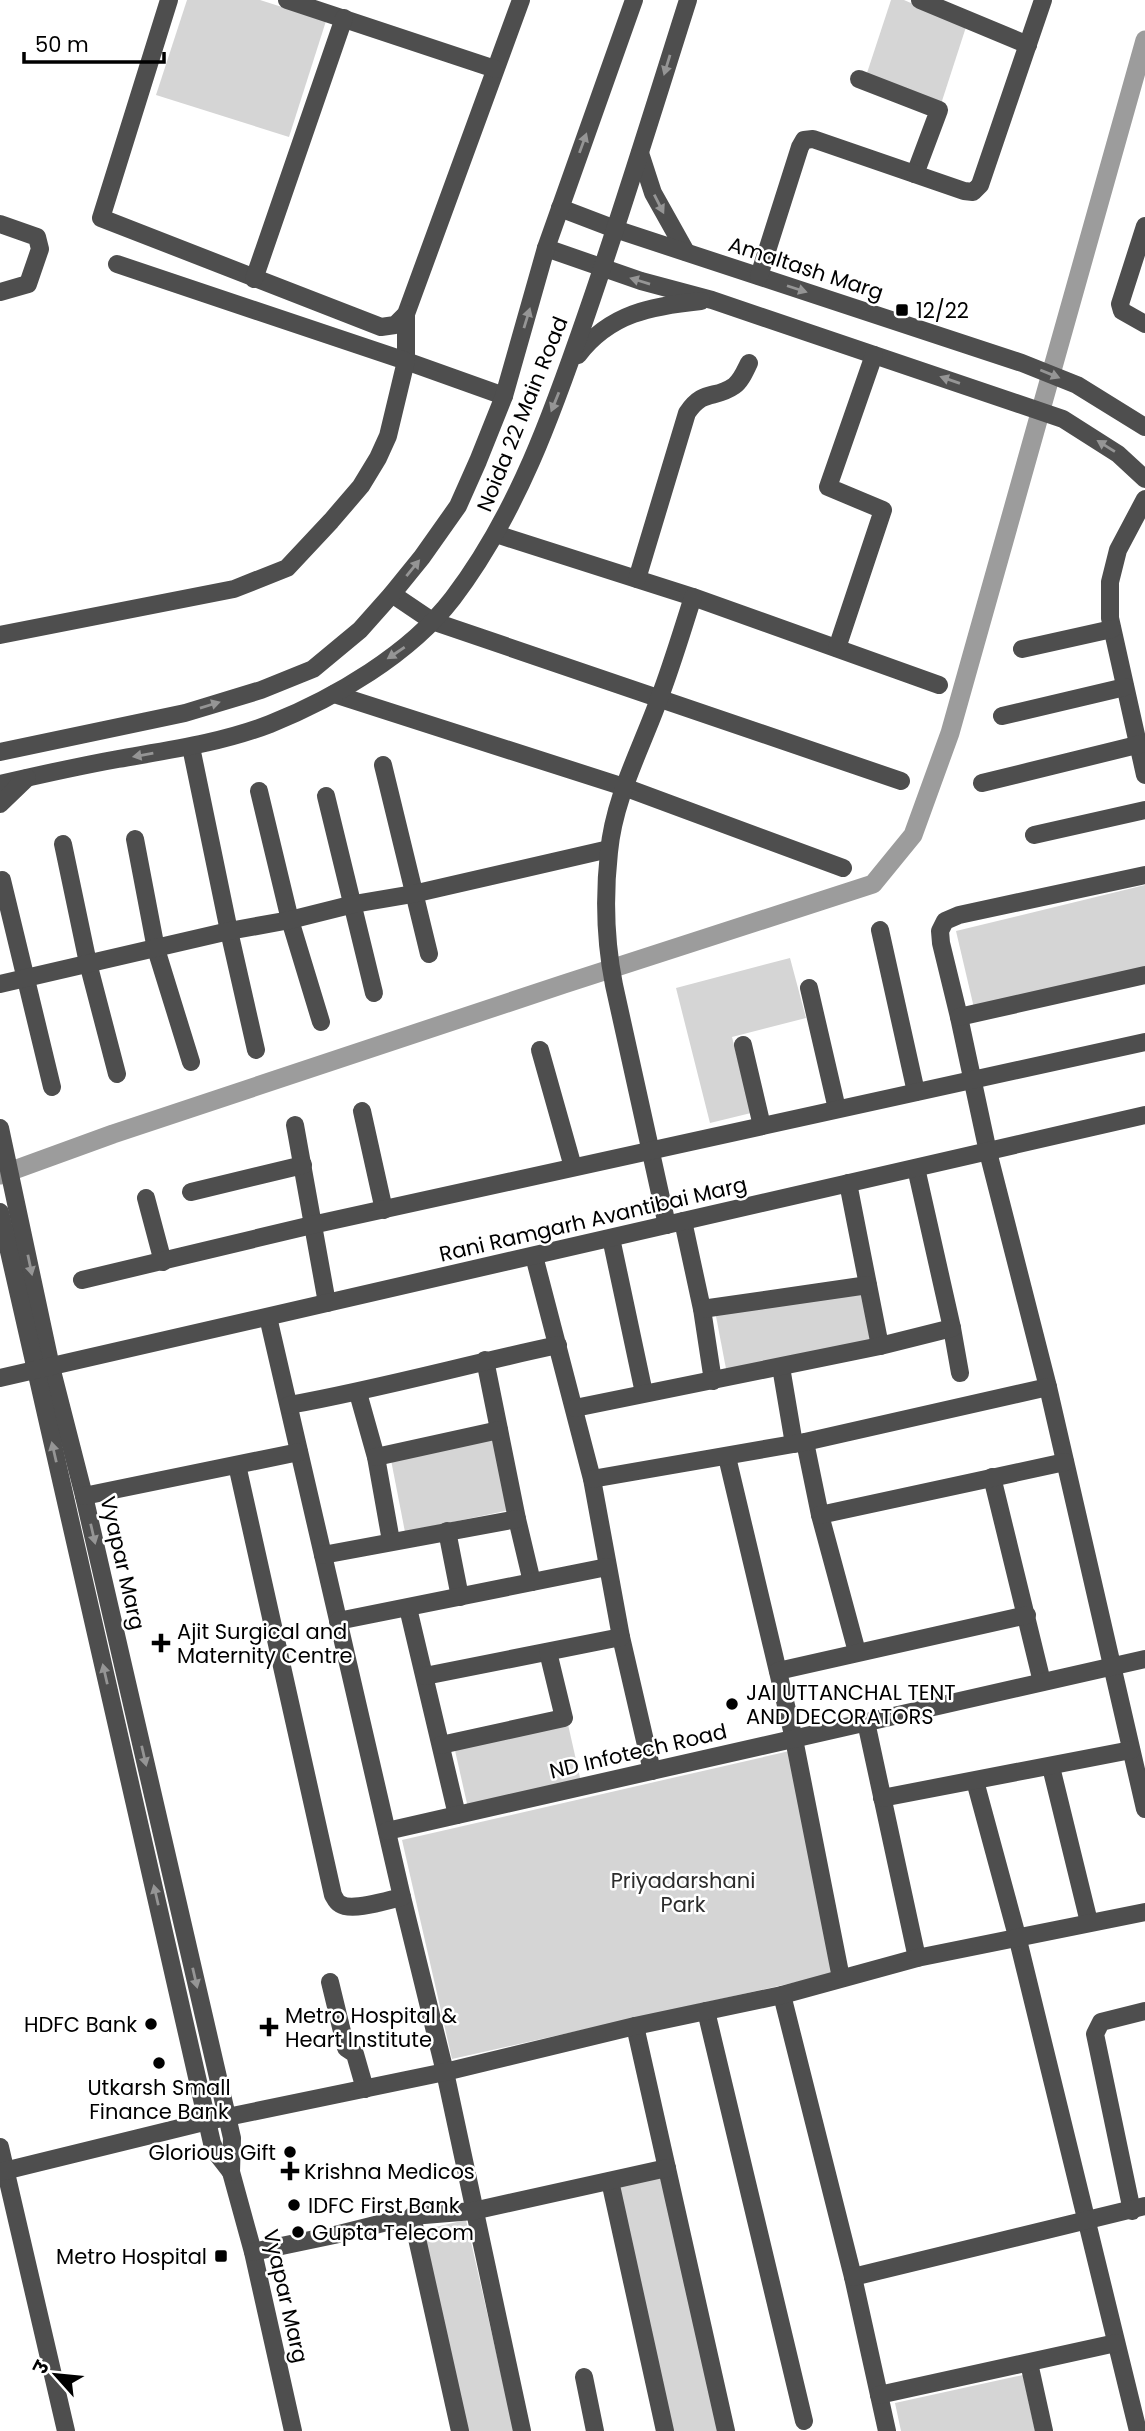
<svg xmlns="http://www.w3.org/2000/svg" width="1145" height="2431" font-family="Poppins,'Noto Sans Devanagari',sans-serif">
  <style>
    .green { fill: #d5d5d5 }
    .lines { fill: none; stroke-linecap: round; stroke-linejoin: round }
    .canal { stroke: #9c9c9c; stroke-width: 19 }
    .minor { stroke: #4e4e4e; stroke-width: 18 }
    .oneway { fill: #959595 }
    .poi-dot { fill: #000; stroke: #fff; stroke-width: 2.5 }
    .labels { text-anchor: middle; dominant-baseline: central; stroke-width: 5; stroke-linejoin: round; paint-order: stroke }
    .street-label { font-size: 21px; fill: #000; stroke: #fff }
    .poi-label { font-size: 21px; fill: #000; stroke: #fff; text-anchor: start }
    .park-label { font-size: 21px; fill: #2c2c2c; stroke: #fff }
  </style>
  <rect width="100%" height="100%" fill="#fff"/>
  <g class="green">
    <path d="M187,0H260L326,21L289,137L156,95Z"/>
    <path d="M891,0H904L966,27L941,104L866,76Z"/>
    <path d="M1145,885V967L974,1008L956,931Z"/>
    <path d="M790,958L806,1018L732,1037L751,1113L710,1123L676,988Z"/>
    <path d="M874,1278L886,1340L727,1374L715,1311Z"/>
    <path d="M504,1436L519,1508L405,1532L391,1460Z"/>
    <path d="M567,1720L581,1782L468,1808L454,1746Z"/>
    <path d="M794,1750L832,1974L452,2059L402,1840Z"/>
    <path d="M662,2176L718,2431H672L618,2186Z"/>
    <path d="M466,2220L514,2431H468L422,2230Z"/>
    <path d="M1023,2375L1035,2431H901L895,2403Z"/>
  </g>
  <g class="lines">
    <path class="canal" d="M0,1175L113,1134L564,984L873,884L913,835L950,733L1145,40"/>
    <g class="minor">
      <path d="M169,0L101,218L381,327L395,325L406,314L521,0"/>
      <path d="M287,0L495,69"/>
      <path d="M920,0L1028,45"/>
      <path d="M859,79L939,110L915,174"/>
      <path d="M640,153L653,193L686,252"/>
      <path d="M560,208L615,229L1022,363L1077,385L1145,427"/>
      <path d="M0,224L37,237L40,249L28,284L0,292"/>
      <path d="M1145,226L1120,304L1122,311L1145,324"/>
      <path d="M546,248L641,281L712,300L1063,419L1118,454L1145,479"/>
      <path d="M759,276L800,147L804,140L813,139L964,191L973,192L980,185L1043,0"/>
      <path d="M254,279L344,18"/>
      <path d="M406,314V361L504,396"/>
      <path d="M578,355C610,313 652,306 701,301"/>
      <path d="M1145,499L1118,550L1110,582V618L1145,775"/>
      <path d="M496,534L693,597L939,685"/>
      <path d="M637,579L687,413C704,388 714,400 734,386C741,381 745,371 749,363"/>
      <path d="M392,594L432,621L901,781"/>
      <path d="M0,635L234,589L287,568L331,521L361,486L378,458L388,436L406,361L117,264"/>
      <path d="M837,648L883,510L828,487L874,355"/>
      <path d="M1022,649L1112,629"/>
      <path d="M334,694L624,787L843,868"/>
      <path d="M1002,716L1125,687"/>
      <path d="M191,747L229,931L256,1050"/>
      <path d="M0,752L185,713L261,690L313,669L360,630L392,594L422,557L458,506L478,461L504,396L546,248L634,0"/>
      <path d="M383,765L429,954"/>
      <path d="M982,783L1145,743"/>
      <path d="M0,784C39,775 79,766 118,759C169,750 221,743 270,724C335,698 410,654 453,598C517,514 553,412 587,313C623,209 655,104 688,0"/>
      <path d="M259,791L290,920L321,1022"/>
      <path d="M326,796L374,993"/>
      <path d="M0,804L27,778"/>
      <path d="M1034,835L1145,810"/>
      <path d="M135,839L156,949L191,1062"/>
      <path d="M63,844L88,963L117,1074"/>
      <path d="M1145,875L959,915L945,921L940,931L941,943L959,1017L988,1152L1048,1387L1145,1809"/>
      <path d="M2,880L52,1087"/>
      <path d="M880,930L916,1092"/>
      <path d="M0,984L229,931L290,920L354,904L413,894L609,849"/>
      <path d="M809,988L837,1109"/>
      <path d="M959,1017L1145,975"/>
      <path d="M743,1045L762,1126"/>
      <path d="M540,1050L573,1167"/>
      <path d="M362,1111L384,1210"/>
      <path d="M295,1125L327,1303"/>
      <path d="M0,1128L51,1367L84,1496L232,2138L231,2172L253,2252L293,2431"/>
      <path d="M916,1168L952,1328L960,1373"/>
      <path d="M848,1183L880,1346"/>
      <path d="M191,1192L303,1165"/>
      <path d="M146,1198L163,1262"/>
      <path d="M0,1212L212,2143L217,2154L231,2172"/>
      <path d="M683,1221L702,1309L713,1381"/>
      <path d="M667,1225L614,985C605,940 604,897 609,852C614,798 641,749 659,699C672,665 682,631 693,597"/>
      <path d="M611,1238L644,1393"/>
      <path d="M534,1256L592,1479L621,1637L652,1771"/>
      <path d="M82,1280L312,1225L1145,1042"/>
      <path d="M702,1309L868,1285"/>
      <path d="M268,1317L402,1897L445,2072L522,2431"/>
      <path d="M485,1360L517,1519L532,1582"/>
      <path d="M781,1367L794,1444"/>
      <path d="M0,1378L1145,1115"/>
      <path d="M358,1393L376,1457L391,1541"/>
      <path d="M289,1405C379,1389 468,1364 558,1345"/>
      <path d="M575,1408L880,1346L952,1328"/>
      <path d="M805,1442L820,1515L857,1652"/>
      <path d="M376,1457L499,1430"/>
      <path d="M727,1457L794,1739L841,1978"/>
      <path d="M237,1465L333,1895C335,1898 336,1902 340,1904C352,1912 388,1900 402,1897"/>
      <path d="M992,1477L1042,1682"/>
      <path d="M592,1479L805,1442L1048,1387"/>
      <path d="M84,1496L299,1452"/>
      <path d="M820,1515L1065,1462"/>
      <path d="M447,1531L460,1597"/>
      <path d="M323,1555L517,1519"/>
      <path d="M408,1608L457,1815"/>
      <path d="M338,1621L607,1567"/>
      <path d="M778,1671L1027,1615"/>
      <path d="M425,1676L621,1637"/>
      <path d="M866,1722L917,1958"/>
      <path d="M441,1745L564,1718L548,1652"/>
      <path d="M1051,1767L1089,1922"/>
      <path d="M975,1781L1017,1936L1138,2431"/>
      <path d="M882,1798L1131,1750"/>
      <path d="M387,1831L1145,1659"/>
      <path d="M330,1982L346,2048L355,2054L365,2089"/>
      <path d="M782,1995L853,2277L887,2431"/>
      <path d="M706,2011L804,2421"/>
      <path d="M635,2026L726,2431"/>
      <path d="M0,2147L66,2431"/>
      <path d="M0,2172L208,2121L445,2072L635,2026L782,1995L917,1958L1145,1912"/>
      <path d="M610,2181L665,2431"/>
      <path d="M1132,2211L1095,2034L1101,2022L1145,2011"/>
      <path d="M253,2252L339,2234L399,2219"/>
      <path d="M853,2277L1145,2206"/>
      <path d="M1029,2363L1044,2431"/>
      <path d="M584,2377L595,2431"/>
      <path d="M879,2395L1116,2343"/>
      <path d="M460,2431L412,2216L473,2211L667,2168"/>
    </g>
  </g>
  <defs><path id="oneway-solid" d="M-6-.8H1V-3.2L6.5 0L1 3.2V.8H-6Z" transform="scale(1.75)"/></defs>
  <g class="oneway">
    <use href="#oneway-solid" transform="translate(667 65) rotate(107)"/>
    <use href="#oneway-solid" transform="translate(583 143) rotate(-70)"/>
    <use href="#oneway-solid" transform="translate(659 204) rotate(63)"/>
    <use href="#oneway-solid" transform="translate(640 281) rotate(-163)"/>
    <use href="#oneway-solid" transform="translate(797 289) rotate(18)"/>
    <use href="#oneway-solid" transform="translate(527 318) rotate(-73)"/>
    <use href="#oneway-solid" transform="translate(1050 374) rotate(22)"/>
    <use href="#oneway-solid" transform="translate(950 380) rotate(-161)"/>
    <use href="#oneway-solid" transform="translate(555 402) rotate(112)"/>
    <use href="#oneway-solid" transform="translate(1106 446) rotate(-148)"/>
    <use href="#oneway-solid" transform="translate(413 568) rotate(-51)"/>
    <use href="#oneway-solid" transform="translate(396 653) rotate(146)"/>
    <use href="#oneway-solid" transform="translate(210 705) rotate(-17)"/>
    <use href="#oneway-solid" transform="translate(143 755) rotate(170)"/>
    <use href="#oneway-solid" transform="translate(30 1265) rotate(78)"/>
    <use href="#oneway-solid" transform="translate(54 1452) rotate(-103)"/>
    <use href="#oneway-solid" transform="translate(93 1534) rotate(77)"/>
    <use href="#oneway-solid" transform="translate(105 1674) rotate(-103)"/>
    <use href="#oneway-solid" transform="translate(144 1756) rotate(77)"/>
    <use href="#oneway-solid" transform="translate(156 1895) rotate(-103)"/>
    <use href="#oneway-solid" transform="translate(195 1978) rotate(77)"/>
  </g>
  <g class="poi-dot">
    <rect x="895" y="303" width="14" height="14" rx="3.5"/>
    <path d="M157.5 1632.5h7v7h7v7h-7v7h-7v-7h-7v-7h7z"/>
    <circle cx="732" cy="1704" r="7"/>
    <circle cx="151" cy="2024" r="7"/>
    <path d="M265.5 2016.5h7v7h7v7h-7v7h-7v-7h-7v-7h7z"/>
    <circle cx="159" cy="2063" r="7"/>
    <circle cx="290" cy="2152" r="7"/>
    <path d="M286.5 2160.5h7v7h7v7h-7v7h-7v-7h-7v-7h7z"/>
    <circle cx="294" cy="2205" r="7"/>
    <circle cx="298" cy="2232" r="7"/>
    <rect x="214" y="2249" width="14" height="14" rx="3.5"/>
  </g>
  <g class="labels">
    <g class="street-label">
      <text transform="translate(806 268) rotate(18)">Amaltash Marg</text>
      <text transform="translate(522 414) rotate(-68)">Noida 22 Main Road</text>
      <text transform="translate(593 1219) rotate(-13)">Rani Ramgarh Avantibai Marg</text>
      <text transform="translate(123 1563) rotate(77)">Vyapar Marg</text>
      <text transform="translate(638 1751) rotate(-13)">ND Infotech Road</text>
      <text transform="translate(286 2296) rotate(77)">Vyapar Marg</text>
    </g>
    <g class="poi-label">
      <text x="916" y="310">12/22</text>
      <text x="177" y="1631">Ajit Surgical and<tspan x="177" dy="24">Maternity Centre</tspan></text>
      <text x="746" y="1692">JAI UTTANCHAL TENT<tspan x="746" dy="24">AND DECORATORS</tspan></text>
      <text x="285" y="2015">Metro Hospital &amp;<tspan x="285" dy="24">Heart Institute</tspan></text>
      <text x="137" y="2024" text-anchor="end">HDFC Bank</text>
      <text x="159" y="2087" text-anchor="middle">Utkarsh Small<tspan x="159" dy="24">Finance Bank</tspan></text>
      <text x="276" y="2152" text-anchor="end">Glorious Gift</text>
      <text x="304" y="2171">Krishna Medicos</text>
      <text x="308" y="2205">IDFC First Bank</text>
      <text x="312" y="2232">Gupta Telecom</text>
      <text x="207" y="2256" text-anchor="end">Metro Hospital</text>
    </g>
    <g class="park-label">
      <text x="683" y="1880">Priyadarshani<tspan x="683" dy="24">Park</tspan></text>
    </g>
  </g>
  <g transform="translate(56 2375) rotate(297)" stroke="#ffffff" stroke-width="5" paint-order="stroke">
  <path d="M0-5L12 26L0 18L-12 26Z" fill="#000000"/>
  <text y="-10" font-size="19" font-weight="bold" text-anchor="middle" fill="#000000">उ</text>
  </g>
  <path d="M24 52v10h140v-10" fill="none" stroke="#000000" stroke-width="3.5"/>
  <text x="35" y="52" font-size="21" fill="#000000" stroke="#ffffff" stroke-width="5" paint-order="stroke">50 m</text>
</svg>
